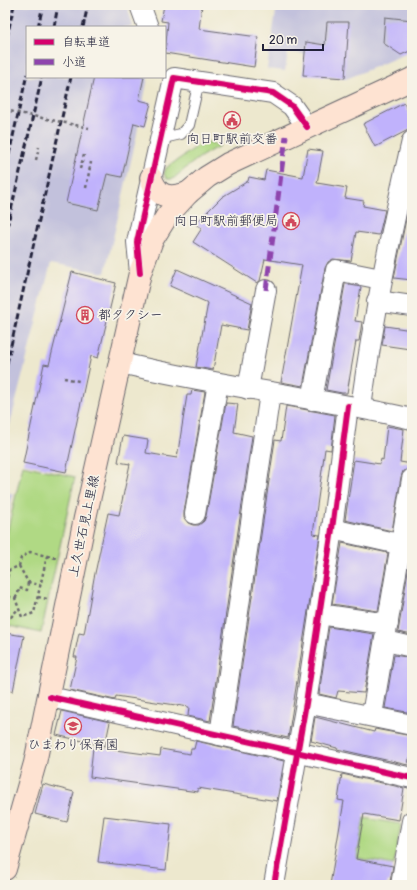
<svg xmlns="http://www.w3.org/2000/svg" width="417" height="890" font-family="Pangolin,'Klee One',sans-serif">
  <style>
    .industrial { fill: #c2c1dc }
    .green { fill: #b0d984; stroke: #697e60 }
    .building { fill: #c0b2fc }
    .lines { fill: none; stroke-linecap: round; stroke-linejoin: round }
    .lane-casing { stroke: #69676e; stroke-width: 12 }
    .street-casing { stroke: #69676e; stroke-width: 22 }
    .secondary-casing { stroke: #69676e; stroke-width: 24 }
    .path { stroke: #69676e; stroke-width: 2.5; stroke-dasharray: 3 3; stroke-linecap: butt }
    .lane { stroke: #fff; stroke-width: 10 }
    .street { stroke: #fff; stroke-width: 20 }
    .secondary { stroke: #fee3d2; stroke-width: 22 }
    .rail { stroke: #22223b; stroke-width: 3; stroke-dasharray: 6 3; stroke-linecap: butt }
    .path-bridge { stroke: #69676e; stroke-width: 2.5; stroke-dasharray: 3 3; stroke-linecap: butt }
    .quiet { stroke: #8e44ad; stroke-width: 5; stroke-dasharray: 10 5; stroke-linecap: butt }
    .cycleway-casing { stroke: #f7f3e8; stroke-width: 8 }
    .cycleway { stroke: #d6006c; stroke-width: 6 }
    .labels { text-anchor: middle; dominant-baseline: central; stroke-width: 3.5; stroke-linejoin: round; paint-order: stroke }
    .poi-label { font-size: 13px; fill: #22223b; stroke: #f7f3e8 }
    .street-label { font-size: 13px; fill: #22223b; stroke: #f7f3e8 }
  </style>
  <rect width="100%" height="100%" fill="#f7f3e8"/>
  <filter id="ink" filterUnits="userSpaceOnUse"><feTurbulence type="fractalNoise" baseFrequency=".025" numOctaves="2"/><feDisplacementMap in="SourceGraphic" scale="8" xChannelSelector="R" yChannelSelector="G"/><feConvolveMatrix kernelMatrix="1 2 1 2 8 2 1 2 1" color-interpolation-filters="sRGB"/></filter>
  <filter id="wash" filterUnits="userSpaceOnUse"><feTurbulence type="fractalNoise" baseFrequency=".012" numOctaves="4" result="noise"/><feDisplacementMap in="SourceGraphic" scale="16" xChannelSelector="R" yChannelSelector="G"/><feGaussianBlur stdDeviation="0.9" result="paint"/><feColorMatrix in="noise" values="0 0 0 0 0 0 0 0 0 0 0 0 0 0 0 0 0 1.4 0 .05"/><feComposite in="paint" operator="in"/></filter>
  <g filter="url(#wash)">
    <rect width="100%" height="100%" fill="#ede8ce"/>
    <g class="industrial">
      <path d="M5,5H127L133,27H27V77H148L135,143L105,273L51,263L5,444Z"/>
      <path d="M277,5H412V51L346,79L322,76L325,44L306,42L305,54L288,52L285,71L267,69Z"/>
      <path d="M5,491L13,494L5,531Z"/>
    </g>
    <g class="green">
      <path d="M210,142L220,146C202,154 188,166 173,179H167L164,174L166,168L202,143Z"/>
      <path d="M23,465L75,477L41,633L5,625V541Z"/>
      <path d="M364,818L401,824L394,865L357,858Z"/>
    </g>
    <g id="blocks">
      <g class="building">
        <path d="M164,5H202L199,29L258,37L254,67L165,53L168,22L161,21Z"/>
        <path d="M385,17L412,20V50L401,55L383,43Z"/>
        <path d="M327,22H349L345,78L303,75L306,42L325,45Z"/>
        <path d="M94,77H144L139,100L151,103L145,126L134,123L122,177L107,174L98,210L66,203Z"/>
        <path d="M404,103L412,120V128L375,147L363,124Z"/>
        <path d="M308,149L323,151L317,183L347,188L345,198L364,201L363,206L385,210L379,235L356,232L351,261L333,259L328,262L325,268L303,386L281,382L302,265L265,259L260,281L257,283L193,242L202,228L195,224L222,197L248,181L249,177L264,180L266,170L303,177Z"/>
        <path d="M407,214L412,215V280L394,278Z"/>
        <path d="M177,269L252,303L247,330L221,325L213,370L196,367L208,303L170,286Z"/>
        <path d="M72,272L116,283L98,358L91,356L66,472L23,463L44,364L49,365Z"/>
        <path d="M345,284L361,287L355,321L362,322L359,341H356L347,393H342L326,390Z"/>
        <path d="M385,326L412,330L410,349L382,345Z"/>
        <path d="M192,390L205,392L184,512V518L188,523L193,525H199L204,521L206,516L226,403L238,404L234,432L252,436L210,721L188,716L189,707L116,696L115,700L70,690L77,657H74L79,633L84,634L94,578L108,513L119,515L130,464L118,462L123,436L148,440L146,453L177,458L187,395H191Z"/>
        <path d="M286,406L335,415L331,450L325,449L313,534L320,535L288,738L233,726L275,440L281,441Z"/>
        <path d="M387,426L404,429L400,462L412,464V468L403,471L401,477L392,531L345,520L354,460L380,464L381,459L383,460Z"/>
        <path d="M342,543L388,553L378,611L332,604Z"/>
        <path d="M410,558H412V635L398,632Z"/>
        <path d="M329,627L374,634L364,693L338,691L336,698L319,694Z"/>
        <path d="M5,633L24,636L13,691L5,690Z"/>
        <path d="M394,655L412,658V713L385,708Z"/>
        <path d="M62,711L110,722L105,746L56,735Z"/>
        <path d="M315,717L374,732L375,729L412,736V759L409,758L408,765L337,749V748L311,741Z"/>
        <path d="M196,741L284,761L277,801L198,788V792L90,777L93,747L160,756L161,749L190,754L191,749H194Z"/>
        <path d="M342,774L404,788L399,820L364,814L356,859L393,866L390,882L388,881L387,885H330L344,801L338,800Z"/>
        <path d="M43,784L74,792L67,822L35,814Z"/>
        <path d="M104,816L171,824L166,870L98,862Z"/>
      </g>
    </g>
  </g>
  <g filter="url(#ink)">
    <use href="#blocks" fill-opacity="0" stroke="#69676e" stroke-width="1"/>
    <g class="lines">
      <g class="lane-casing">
        <path id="lane" d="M159,139L181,134L189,125L199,81"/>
      </g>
      <g class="street-casing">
        <g id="street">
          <path d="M140,5L148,27"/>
          <path d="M140,273L137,242L174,78L273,93L292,106L307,127"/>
          <path d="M377,301L412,306"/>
          <path d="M121,363C217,386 316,397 412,419"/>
          <path d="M248,389L266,290"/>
          <path d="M312,400L336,270L381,279"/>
          <path d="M361,408C373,316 391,231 412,141"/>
          <path d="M195,514L218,383"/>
          <path d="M332,529L412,547"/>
          <path d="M319,614L388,624"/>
          <path d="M386,641L412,647"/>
          <path d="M50,697L412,778"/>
          <path d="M306,703L412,725"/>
          <path d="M372,715L412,479"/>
          <path d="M220,735L270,393"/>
          <path d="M274,885L306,703L332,529L348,406"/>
          <path d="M401,885L412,821"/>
        </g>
      </g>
      <g class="secondary-casing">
        <g id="secondary">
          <path d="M151,178C158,198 169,199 188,193"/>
          <path d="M5,869L35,763L85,518L140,273L152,240L167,216L188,193L207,177L228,164L412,79"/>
        </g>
      </g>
      <g class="path">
        <path d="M36,160L39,147"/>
        <path d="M80,169L84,155"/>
        <path d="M86,188L91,162"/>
        <path d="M64,378L79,381"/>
        <path d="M47,556L56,558"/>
        <path d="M19,566L28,582L40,585"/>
        <path d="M5,589L9,570L19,566L21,558L30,552L47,556L34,613L22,617L15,598L5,596"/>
        <path d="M38,597L47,599"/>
        <path d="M15,598L18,595L19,588L27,590L28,582"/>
        <path d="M5,615L11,617L18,609"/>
      </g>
      <use href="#lane" class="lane"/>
      <use href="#street" class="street"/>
      <use href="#secondary" class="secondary"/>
      <g class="rail">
        <path d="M38,27L43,5"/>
        <path d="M54,27L58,5"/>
        <path d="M83,27L88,5"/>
        <path d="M5,46L14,5"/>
        <path d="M5,172L27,74"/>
        <path d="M5,236L42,77"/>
        <path d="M5,372L71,77"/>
      </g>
      <path class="path-bridge" d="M5,110L89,128"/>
      <path class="quiet" d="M266,290L286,136"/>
      <g class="cycleway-casing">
        <g id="cycleway">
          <path d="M140,273L137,242L174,78L273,93L292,106L307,127"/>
          <path d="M50,697L412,778"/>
          <path d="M274,885L306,703L332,529L348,406"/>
        </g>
      </g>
      <use href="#cycleway" class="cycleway"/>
    </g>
  </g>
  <defs>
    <g id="civic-ring" transform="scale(0.9)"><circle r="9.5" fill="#f7f3e8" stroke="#d1495b" stroke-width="1.5"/><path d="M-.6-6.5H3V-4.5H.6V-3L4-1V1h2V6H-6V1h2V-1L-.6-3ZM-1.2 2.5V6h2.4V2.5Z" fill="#d1495b"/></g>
    <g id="building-ring" transform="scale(0.9)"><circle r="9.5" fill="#f7f3e8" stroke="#d1495b" stroke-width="1.5"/><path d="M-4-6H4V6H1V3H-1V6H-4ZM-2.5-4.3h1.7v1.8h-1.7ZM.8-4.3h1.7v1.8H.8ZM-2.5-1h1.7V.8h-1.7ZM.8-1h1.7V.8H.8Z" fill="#d1495b"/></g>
    <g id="school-ring" transform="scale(0.9)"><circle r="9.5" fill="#f7f3e8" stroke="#d1495b" stroke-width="1.5"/><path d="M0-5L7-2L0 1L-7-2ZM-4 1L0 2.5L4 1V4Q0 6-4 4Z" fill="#d1495b"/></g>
  </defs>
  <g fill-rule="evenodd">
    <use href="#civic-ring" x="232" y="120"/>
    <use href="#civic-ring" x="291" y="221"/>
    <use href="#building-ring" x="85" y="315"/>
    <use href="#school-ring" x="73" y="726"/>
  </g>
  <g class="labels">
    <g class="poi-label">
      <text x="232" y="139">向日町駅前交番</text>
      <text x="278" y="221" text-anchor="end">向日町駅前郵便局</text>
      <text x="98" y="315" text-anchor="start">都タクシー</text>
      <text x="73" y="745">ひまわり保育園</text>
    </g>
    <g class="street-label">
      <text transform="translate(84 526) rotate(-78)">上久世石見上里線</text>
    </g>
  </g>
  <rect width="417" height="890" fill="none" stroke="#f7f3e8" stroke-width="20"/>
  <rect x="26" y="26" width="140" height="52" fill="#f7f3e8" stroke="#a29fa3"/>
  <rect x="34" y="39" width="20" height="6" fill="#d6006c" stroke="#a29fa3"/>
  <text x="62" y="46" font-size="12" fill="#22223b">自転車道</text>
  <rect x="34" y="59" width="20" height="6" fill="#8e44ad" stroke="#a29fa3"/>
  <text x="62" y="66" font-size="12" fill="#22223b">小道</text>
  <path d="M263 44v6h60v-6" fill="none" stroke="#22223b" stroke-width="2"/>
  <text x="269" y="44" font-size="12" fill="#22223b" stroke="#f7f3e8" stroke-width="3" paint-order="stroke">20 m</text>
</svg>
